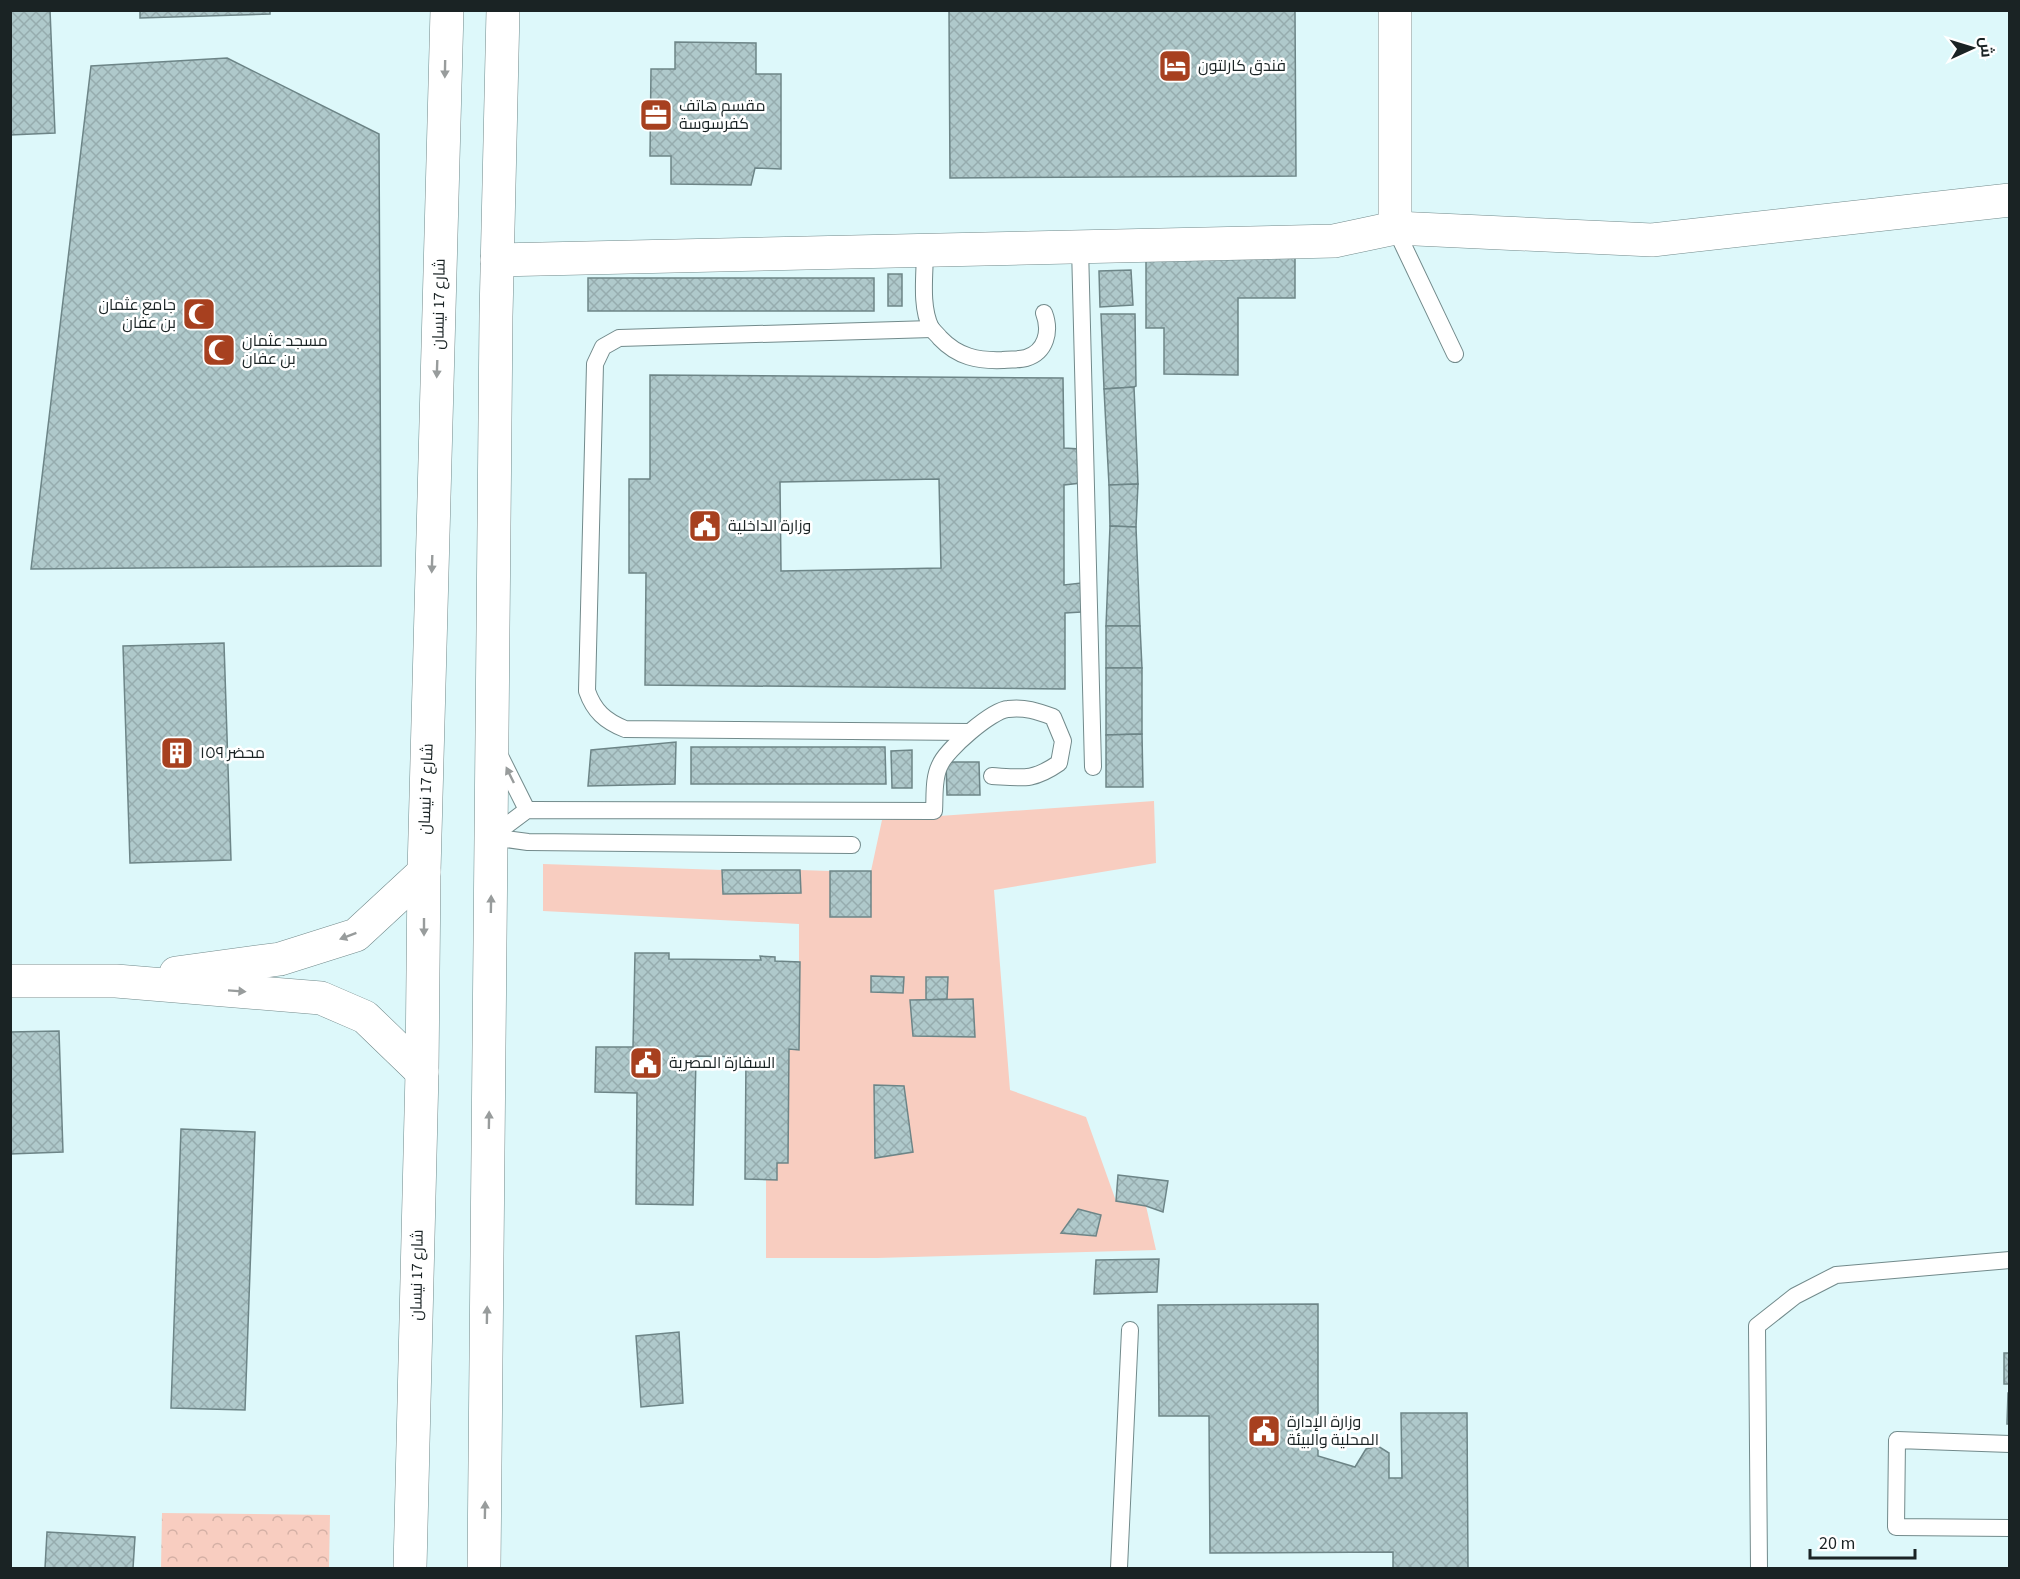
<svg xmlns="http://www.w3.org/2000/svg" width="2020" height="1579" font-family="'Source Sans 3',Cairo,sans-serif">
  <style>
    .grass { fill: #f8cdc0 }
    .park { fill: url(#park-crowns) }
    .building { fill: url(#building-cross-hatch); stroke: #6d8587; stroke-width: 1.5; fill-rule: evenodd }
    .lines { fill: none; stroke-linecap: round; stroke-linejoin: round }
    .lane-casing { stroke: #728a8b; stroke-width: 18 }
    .street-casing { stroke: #728a8b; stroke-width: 34 }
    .primary-casing { stroke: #728a8b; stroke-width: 34 }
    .lane { stroke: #fff; stroke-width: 16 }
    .street { stroke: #fff; stroke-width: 33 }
    .primary { stroke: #fff; stroke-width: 33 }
    .oneway { fill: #989c9c }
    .labels { text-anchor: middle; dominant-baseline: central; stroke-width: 5; stroke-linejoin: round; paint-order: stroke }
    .poi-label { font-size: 16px; fill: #1a2324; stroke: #fff; text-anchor: start }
    .street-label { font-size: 16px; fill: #1a2324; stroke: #fff }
  </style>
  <defs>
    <pattern id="park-crowns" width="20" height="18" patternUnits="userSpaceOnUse" patternTransform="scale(1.5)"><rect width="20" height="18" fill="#f8cdc0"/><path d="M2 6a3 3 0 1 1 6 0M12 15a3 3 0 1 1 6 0" fill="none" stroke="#d4b0a5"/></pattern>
    <pattern id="building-cross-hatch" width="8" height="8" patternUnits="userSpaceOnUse" patternTransform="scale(1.5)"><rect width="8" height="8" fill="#afc9cb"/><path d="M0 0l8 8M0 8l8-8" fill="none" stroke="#96acae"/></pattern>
  </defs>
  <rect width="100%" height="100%" fill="#ddf8fa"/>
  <path class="grass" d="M1154,801L1156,863L994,890L1010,1090L1086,1117L1116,1201L1146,1206L1156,1250L877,1258H766V1180H777V1163H788L789,1049H799V924L543,911V864L722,870L723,894L801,892L800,870L830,871L831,917H871V871L882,820Z"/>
  <path class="park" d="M162,1513L330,1515L329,1568H161Z"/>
  <g class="building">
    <path d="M10,10H50L55,133L10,135Z"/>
    <path d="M140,10H270V14L140,18Z"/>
    <path d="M949,10H1295L1296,176L950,178Z"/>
    <path d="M675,42L756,43V74H781V169L755,168L751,185L671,184V156H650L651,69H675Z"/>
    <path d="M227,58L379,134L381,566L31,569L91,66Z"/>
    <path d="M1146,251L1295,253V298H1238V375L1164,374V328H1146Z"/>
    <path d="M1131,270L1133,305L1100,307L1099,271Z"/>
    <rect x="888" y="274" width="14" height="32"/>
    <rect x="588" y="278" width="286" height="33"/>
    <path d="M1101,314H1135L1136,386L1134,387L1104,389Z"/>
    <path d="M650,375L1063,378L1064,448L1080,449L1081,483L1064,485V585L1081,583V612L1065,613V689L645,685L646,573H629V479H650ZM939,479L941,568L781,571L780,482Z"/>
    <path d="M1134,387L1138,484L1109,485L1104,389Z"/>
    <path d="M1138,484L1136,527L1110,526L1109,485Z"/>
    <path d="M1110,526L1136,527L1140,626H1106Z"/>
    <path d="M1106,626H1140L1142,668H1106Z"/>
    <path d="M224,643L231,860L130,863L123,646Z"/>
    <path d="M1106,668H1142V734L1106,735Z"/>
    <path d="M1142,734L1143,787H1106V735Z"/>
    <path d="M676,742L675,784L588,786L591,750Z"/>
    <path d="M691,747H885L886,784H691Z"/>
    <path d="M912,750V788H892L891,751Z"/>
    <path d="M946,762H979L980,795H947Z"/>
    <path d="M722,870H800L801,893L723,894Z"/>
    <rect x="830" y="871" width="41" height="46"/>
    <path d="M635,953H669V959L761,960L760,956L775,957V961L800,962L799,1050L789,1049L788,1163H777V1180L745,1179L746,1057L696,1056L693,1205L636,1204L637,1093L595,1092L596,1047H633Z"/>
    <path d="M871,976L904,977L903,993L871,992Z"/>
    <path d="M926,977H948L947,999L926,1000Z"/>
    <path d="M973,999L975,1037L913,1036L910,1000Z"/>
    <path d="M59,1031L63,1152L10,1154V1032Z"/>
    <path d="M874,1085L904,1086L913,1152L875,1158Z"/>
    <path d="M181,1129L255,1132L245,1410L171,1408Z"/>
    <path d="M1118,1175L1168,1181L1163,1212L1146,1206L1116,1201Z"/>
    <path d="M1078,1209L1101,1215L1096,1236L1061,1233Z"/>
    <path d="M1159,1259L1157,1292L1094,1294L1096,1260Z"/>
    <path d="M1318,1304V1456L1355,1467L1366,1449L1378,1446L1389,1453V1478H1402L1401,1413H1467L1468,1568H1393V1552L1210,1553L1209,1416H1159L1158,1305Z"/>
    <path d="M679,1332L683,1403L641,1407L636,1336Z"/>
    <rect x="2004" y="1353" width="6" height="31"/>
    <path d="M2008,1393H2010V1424H2007Z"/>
    <path d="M47,1532L135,1537L133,1568H45Z"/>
  </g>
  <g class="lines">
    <g class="lane-casing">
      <g id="lane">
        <path d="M1395,228L1455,354"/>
        <path d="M1080,247L1093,767"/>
        <path d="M925,250C925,274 920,306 931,328C933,331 938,335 940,338C958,357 978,361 1003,360C1010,359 1019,360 1026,358C1046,352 1051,331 1044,313"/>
        <path d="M932,329L619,338L603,347L595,364L587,691C594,711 605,721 625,729L969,732"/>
        <path d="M498,752L527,810"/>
        <path d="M491,837L527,810L934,811C935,797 933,778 940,765C946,750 992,710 1008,709C1025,707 1037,711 1053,717L1063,741L1059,763C1033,781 1023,778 992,776"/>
        <path d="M491,837L528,842L852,845"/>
        <path d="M2010,1444L1897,1440L1896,1527L2010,1528"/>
        <path d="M1119,1568L1130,1330"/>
        <path d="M1759,1568L1757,1326L1795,1296L1836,1275L2010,1260"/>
      </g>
    </g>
    <g class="street-casing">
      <g id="street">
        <path d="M1395,228L1652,240L2010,200"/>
        <path d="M497,260L1334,241L1395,228V10"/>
        <path d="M176,973L280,959L356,935L424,872"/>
        <path d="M10,981H116L321,998L365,1017L422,1072"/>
      </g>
    </g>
    <g class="primary-casing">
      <g id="primary">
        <path d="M410,1568L422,1072L424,872L447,10"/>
        <path d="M484,1568L496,316L503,10"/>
      </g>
    </g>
    <use href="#lane" class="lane"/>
    <use href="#street" class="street"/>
    <use href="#primary" class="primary"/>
  </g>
  <defs><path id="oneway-solid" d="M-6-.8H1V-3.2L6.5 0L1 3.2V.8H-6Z" transform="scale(1.5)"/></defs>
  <g class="oneway">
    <use href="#oneway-solid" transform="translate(445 69) rotate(91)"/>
    <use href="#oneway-solid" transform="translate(437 369) rotate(92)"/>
    <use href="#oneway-solid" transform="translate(432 564) rotate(92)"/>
    <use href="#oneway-solid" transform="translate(510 775) rotate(-116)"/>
    <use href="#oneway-solid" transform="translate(491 904) rotate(-89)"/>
    <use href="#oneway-solid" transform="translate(424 927) rotate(90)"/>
    <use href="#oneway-solid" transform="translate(348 936) rotate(159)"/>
    <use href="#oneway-solid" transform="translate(237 991) rotate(4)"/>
    <use href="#oneway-solid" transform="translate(489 1120) rotate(-89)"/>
    <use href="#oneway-solid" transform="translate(487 1315) rotate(-89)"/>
    <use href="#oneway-solid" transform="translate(485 1510) rotate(-89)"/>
  </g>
  <defs>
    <g id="hotel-square" transform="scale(1.725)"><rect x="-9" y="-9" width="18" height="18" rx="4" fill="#a7401f" stroke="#fff"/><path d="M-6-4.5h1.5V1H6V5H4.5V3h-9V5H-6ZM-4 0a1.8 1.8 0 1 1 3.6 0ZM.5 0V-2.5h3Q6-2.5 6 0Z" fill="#fff"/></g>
    <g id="office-square" transform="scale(1.725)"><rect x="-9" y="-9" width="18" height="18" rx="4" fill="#a7401f" stroke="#fff"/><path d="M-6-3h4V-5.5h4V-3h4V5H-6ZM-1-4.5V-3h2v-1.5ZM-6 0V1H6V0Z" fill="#fff"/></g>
    <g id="mosque-square" transform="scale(1.725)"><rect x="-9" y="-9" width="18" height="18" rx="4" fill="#a7401f" stroke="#fff"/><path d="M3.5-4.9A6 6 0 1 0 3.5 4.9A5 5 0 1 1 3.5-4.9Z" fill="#fff"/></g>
    <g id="civic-square" transform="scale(1.725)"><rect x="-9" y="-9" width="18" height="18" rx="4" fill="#a7401f" stroke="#fff"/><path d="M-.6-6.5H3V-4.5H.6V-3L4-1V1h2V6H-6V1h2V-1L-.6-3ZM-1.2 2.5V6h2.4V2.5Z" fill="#fff"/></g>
    <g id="building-square" transform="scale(1.725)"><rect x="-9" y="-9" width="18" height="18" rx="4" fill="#a7401f" stroke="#fff"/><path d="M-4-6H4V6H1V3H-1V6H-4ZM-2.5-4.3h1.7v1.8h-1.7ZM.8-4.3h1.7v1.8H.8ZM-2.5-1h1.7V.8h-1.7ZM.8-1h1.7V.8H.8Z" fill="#fff"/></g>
  </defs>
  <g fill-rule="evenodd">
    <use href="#hotel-square" x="1175" y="66"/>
    <use href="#office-square" x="656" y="115"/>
    <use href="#mosque-square" x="199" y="314"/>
    <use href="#mosque-square" x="219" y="350"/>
    <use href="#civic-square" x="705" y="526"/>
    <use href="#building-square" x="177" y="753"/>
    <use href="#civic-square" x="646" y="1063"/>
    <use href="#civic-square" x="1264" y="1431"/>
  </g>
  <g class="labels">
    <g class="poi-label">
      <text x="1198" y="66">فندق كارلتون</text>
      <text x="679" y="106">مقسم هاتف<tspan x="679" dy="18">كفرسوسة</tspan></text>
      <text x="176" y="305" text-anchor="end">جامع عثمان<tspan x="176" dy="18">بن عفان</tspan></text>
      <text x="242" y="341">مسجد عثمان<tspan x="242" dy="18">بن عفان</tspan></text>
      <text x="728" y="526">وزارة الداخلية</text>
      <text x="200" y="753">محضر ١٥٩</text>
      <text x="669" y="1063">السفارة المصرية</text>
      <text x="1287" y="1422">وزارة الإدارة<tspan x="1287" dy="18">المحلية والبيئة</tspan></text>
    </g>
    <g class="street-label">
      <text transform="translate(439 304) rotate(-89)">شارع 17 نيسان</text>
      <text transform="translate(426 789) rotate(-88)">شارع 17 نيسان</text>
      <text transform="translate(417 1275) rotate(-89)">شارع 17 نيسان</text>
    </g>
  </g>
  <rect width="2020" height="1579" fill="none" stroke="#1a2324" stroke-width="24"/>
  <g transform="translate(1972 48) rotate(86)" stroke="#ffffff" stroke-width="4.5" paint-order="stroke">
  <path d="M0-4.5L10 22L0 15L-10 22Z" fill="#1a2324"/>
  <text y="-9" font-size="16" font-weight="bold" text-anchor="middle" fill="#1a2324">ش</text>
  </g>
  <path d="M1810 1549v9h105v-9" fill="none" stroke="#1a2324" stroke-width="3"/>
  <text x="1819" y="1549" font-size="18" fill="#1a2324" stroke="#ffffff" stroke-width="4.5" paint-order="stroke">20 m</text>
</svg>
